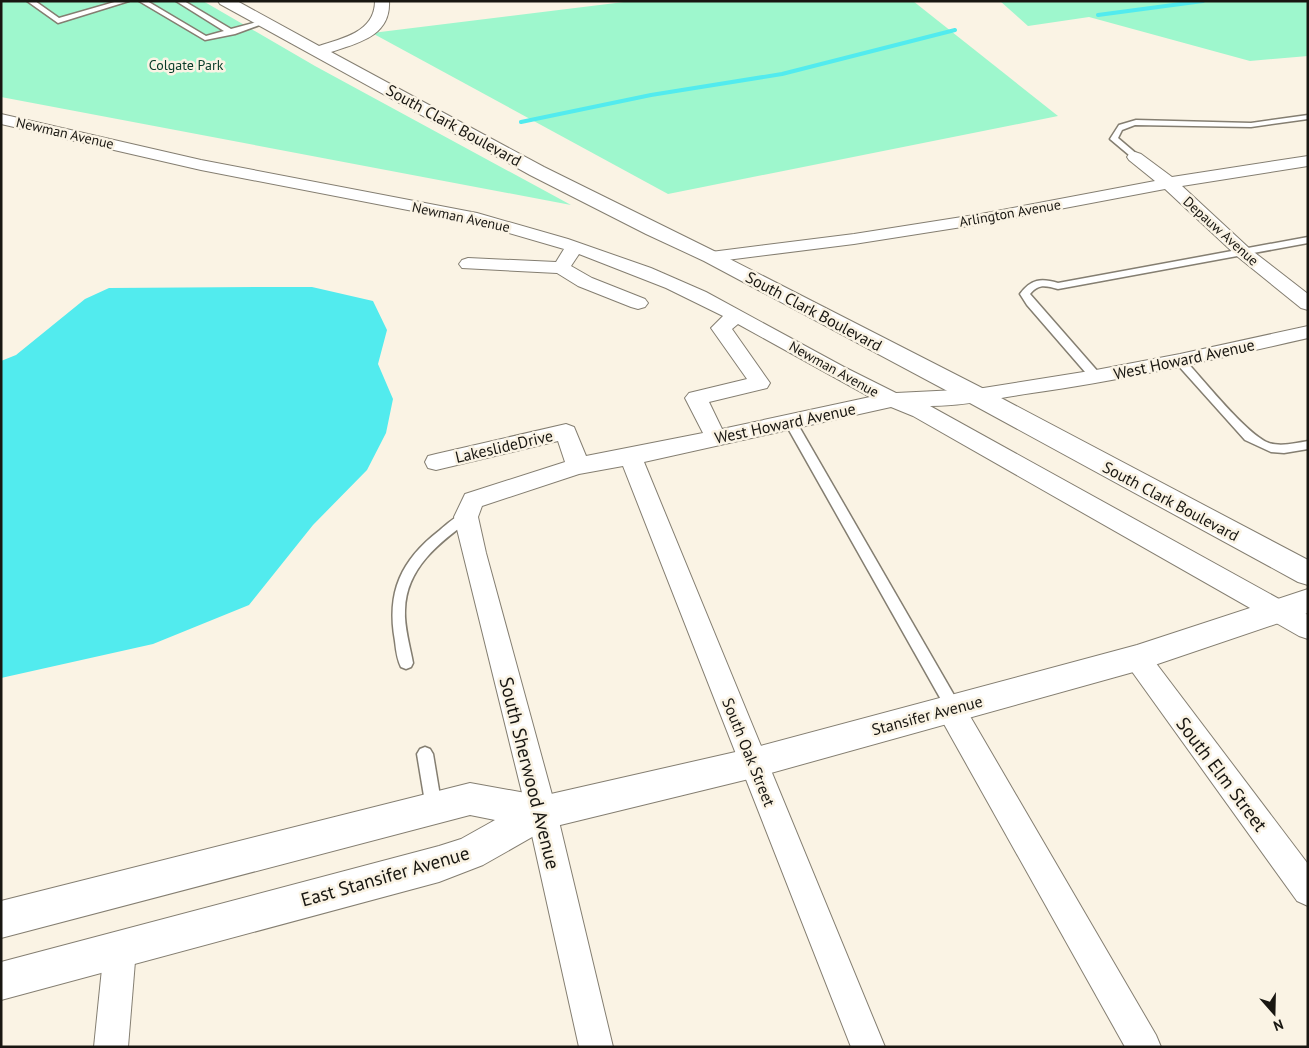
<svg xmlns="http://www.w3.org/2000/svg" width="1309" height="1048" font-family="'PT Sans',sans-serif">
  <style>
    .green { fill: #9ef7cd }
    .water { fill: #52ebee }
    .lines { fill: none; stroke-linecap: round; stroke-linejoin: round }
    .stream { stroke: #52ebee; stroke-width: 4 }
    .lane-casing { stroke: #847e71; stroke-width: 3 }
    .street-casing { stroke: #847e71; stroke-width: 2 }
    .secondary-casing { stroke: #847e71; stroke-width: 2 }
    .lane { fill: #fff; fill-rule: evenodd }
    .street { fill: #fff; fill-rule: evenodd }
    .secondary { fill: #fff; fill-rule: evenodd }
    .labels { text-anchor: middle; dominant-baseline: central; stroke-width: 5; stroke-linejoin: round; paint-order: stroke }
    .far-park-label { font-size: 14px; fill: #073b28; stroke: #faf3e4 }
    .far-street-label { font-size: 14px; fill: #181611; stroke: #faf3e4 }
    .street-label { font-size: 16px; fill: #181611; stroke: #faf3e4 }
    .near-street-label { font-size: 19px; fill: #181611; stroke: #faf3e4 }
  </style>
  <rect width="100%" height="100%" fill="#faf3e4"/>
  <g class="green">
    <path d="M1,1H203L315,66L571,205L1,97Z"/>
    <path d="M632,1H913L1058,116L668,194L372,33Z"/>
    <path d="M1000,1H1308V56L1250,61L1089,17L1028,26Z"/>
  </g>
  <path class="water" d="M256,287H312L373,301L387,330L378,364L393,399L386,433L367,470L313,525L249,605L153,644L1,678V361L16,355L85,299L109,288Z"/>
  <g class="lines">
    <g class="stream">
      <path d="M1098,15L1203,1"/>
      <path d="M521,122L651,95L782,74L955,30"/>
    </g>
    <g class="lane-casing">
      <g id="lane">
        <path d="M27,1H35L59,18L118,1H129L58,23Z"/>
        <path d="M139,1H147L206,36L224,31L176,1H184L231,29L264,20L268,22L235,34L205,40Z"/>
        <path d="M1308,115V119L1251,127L1135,125L1122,130L1118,138L1138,155L1139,157L1135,160L1110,139L1119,125L1136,120L1251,123Z"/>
        <path d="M1308,237V243L1058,289C1046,286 1039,283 1030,294L1100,374L1101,377L1096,381L1092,380L1027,305L1020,294C1031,279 1041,278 1058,283Z"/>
        <path d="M1180,357L1184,359C1202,378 1247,435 1269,443C1281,447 1296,443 1308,441V449L1284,453L1271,452L1245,440L1176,363L1175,361L1176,359Z"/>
        <path d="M791,419L797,423L958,702L960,707L958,712L953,713L948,712L785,423Z"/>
        <path d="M466,512L470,514L472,517L470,520C439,543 406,568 405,610C404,627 410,646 413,663L411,667L406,669L401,667C397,659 396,650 395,641C386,592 401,560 440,530C448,523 457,515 466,512Z"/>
        <path d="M425,747L430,749L433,754L442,808L440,813L434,815L428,813L426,808L417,754L420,749Z"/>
      </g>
    </g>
    <g class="street-casing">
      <g id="street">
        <path d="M1,114L201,160L477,213L568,239L651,268L706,292L844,367L896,393L977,389L1096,370L1180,354L1308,326V338C1216,359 1125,380 1032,393C998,398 964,406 930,406L1308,615V639L1299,636L913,416L891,407L644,462L885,1047H851L623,466L579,474L482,506L478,517L486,553L557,813L613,1047H579L527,813L454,517L465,494L565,462L558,441L436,470L428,468L425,462L428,456L436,454L566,424L574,427L586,456L703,433L685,398L689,393L747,379L711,328L723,316L666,288L579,254L571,266L592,278L645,299L648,303L645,307L638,309L631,307L578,286L557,273L462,268L459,264L462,260L468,258L556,262L564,249L475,223L201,170L1,124ZM738,324L870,397L722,429L709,402L767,388L770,383L732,329Z"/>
        <path d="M1135,152L1141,154L1172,177L1308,156V166L1182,186L1250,249L1308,294V310L1301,308L1238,257L1165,189L981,224L854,244L711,262L705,261L702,257L705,253L711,252L854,234L981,214L1155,181L1129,160L1127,157L1129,154Z"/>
        <path d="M1137,647L1146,650L1308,864V906L1297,901L1128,666L1124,658L1128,650Z"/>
        <path d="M950,696L960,699L1156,1035L1161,1047H1125L940,717L936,708L940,699Z"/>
        <path d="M120,933L132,937L136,949L128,1047H94L104,949L108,937Z"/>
      </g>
    </g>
    <g class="secondary-casing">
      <g id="secondary">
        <path d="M218,1H237L319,46C343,38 375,32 375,1H389C391,36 358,43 331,52L544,167L718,253L986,390L1308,560V585L1298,582L968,402L704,261L646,234L530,175L220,4Z"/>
        <path d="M1308,589V613L1137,671L753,778L548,828L483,865L439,882L1,1000V962L439,846L461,839L495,820L470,815L1,938V901L470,783L542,796L753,748L1137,645Z"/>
      </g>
    </g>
    <use href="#lane" class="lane"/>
    <use href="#street" class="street"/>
    <use href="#secondary" class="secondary"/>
  </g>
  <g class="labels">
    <g class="far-park-label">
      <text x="186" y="65">Colgate Park</text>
    </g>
    <g class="far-street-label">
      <text transform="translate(65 133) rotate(13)">Newman Avenue</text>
      <text transform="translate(1010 213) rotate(-10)">Arlington Avenue</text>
      <text transform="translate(461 217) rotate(12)">Newman Avenue</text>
      <text transform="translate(1221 231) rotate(42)">Depauw Avenue</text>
      <text transform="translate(834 369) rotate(29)">Newman Avenue</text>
    </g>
    <g class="street-label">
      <text transform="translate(454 125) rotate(29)">South Clark Boulevard</text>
      <text transform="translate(814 311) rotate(28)">South Clark Boulevard</text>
      <text transform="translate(1184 359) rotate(-12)">West Howard Avenue</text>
      <text transform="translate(785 423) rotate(-12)">West Howard Avenue</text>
      <text transform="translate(504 446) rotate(-13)">LakeslideDrive</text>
      <text transform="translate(1171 501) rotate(28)">South Clark Boulevard</text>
      <text transform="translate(927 715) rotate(-15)">Stansifer Avenue</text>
      <text transform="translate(749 752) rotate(68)">South Oak Street</text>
    </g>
    <g class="near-street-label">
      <text transform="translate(530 773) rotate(76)">South Sherwood Avenue</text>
      <text transform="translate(1222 774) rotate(53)">South Elm Street</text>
      <text transform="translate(385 876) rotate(-16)">East Stansifer Avenue</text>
    </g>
  </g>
  <rect width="1309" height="1048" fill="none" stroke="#181611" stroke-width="5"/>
  <g transform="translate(1274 1013) rotate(160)" stroke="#faf3e4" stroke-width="4" paint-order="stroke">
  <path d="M0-4L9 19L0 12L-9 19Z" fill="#181611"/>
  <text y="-8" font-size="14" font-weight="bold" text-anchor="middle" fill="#181611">N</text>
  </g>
</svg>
